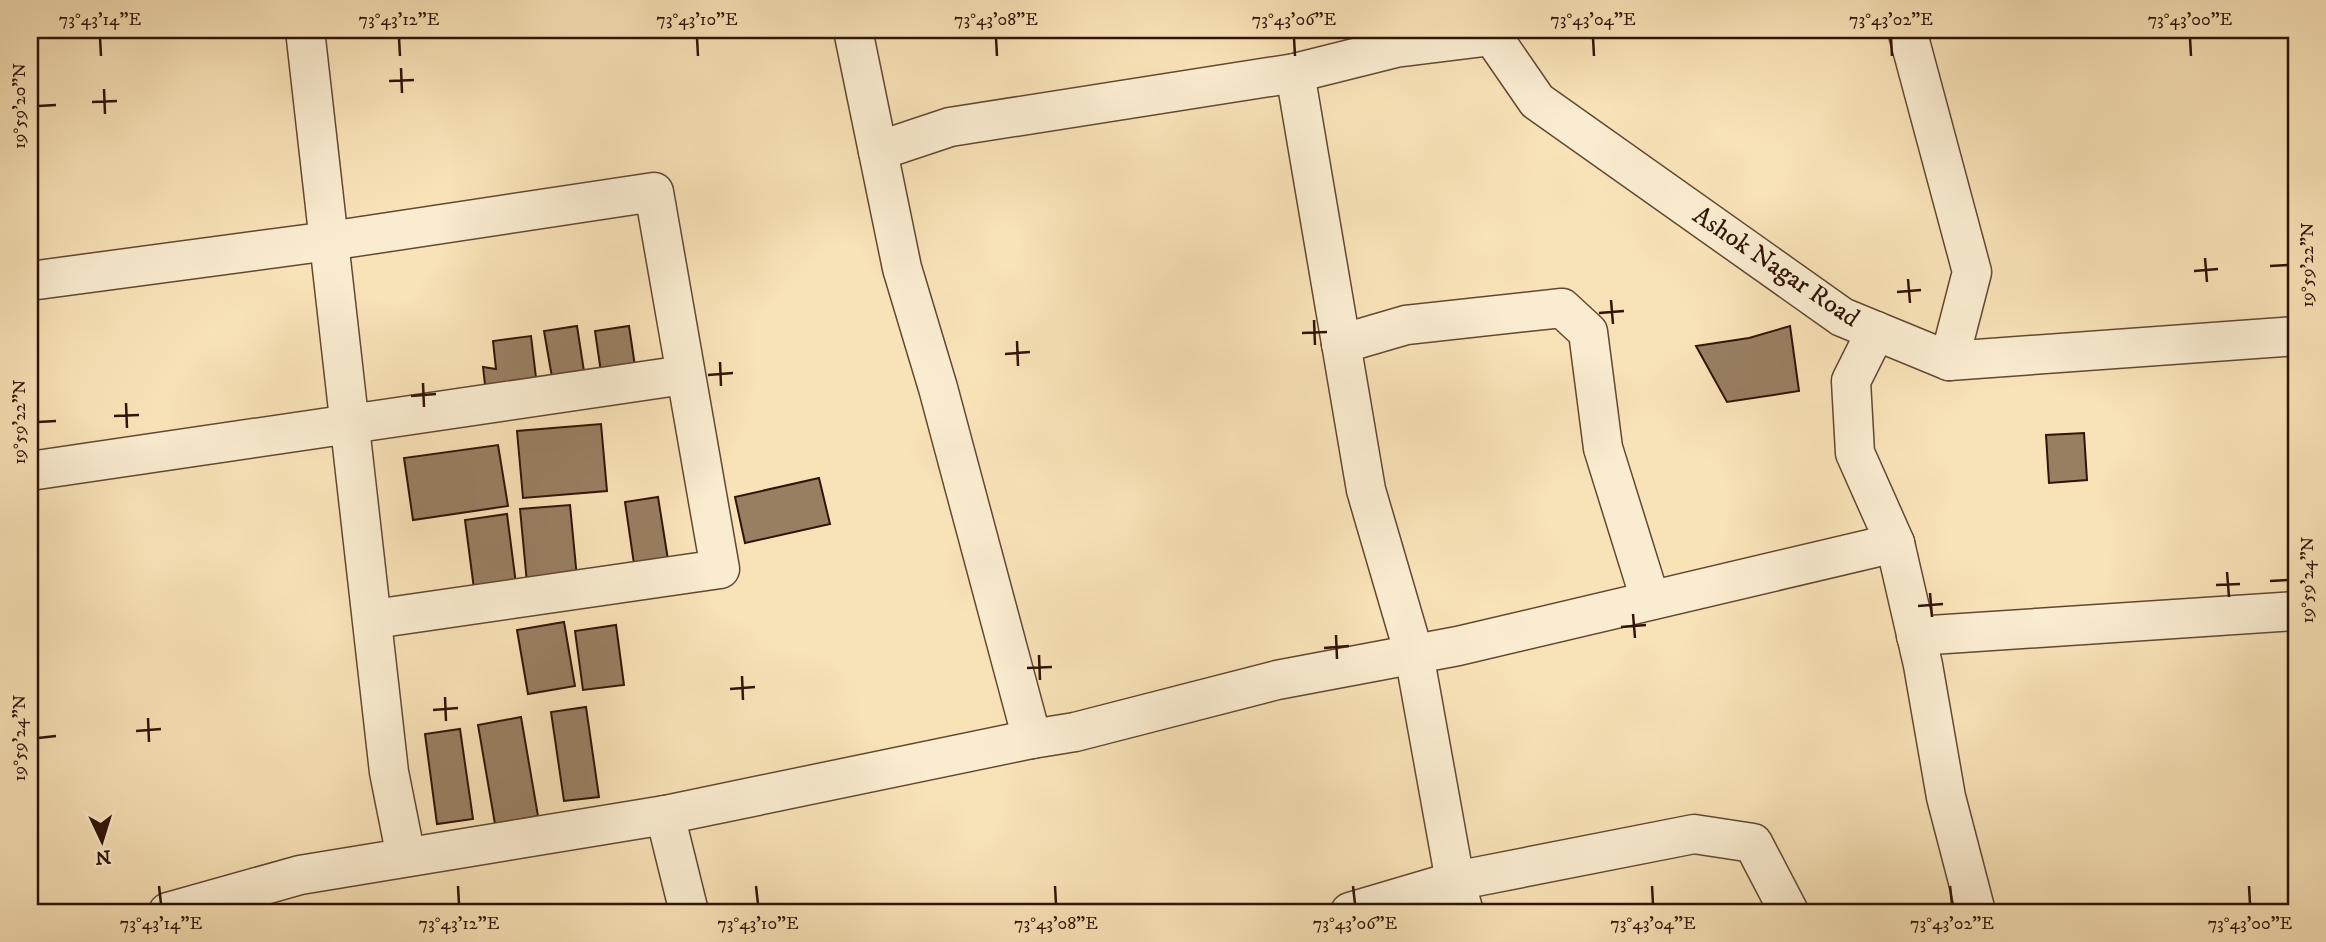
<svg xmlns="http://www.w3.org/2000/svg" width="2326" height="942" font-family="'IM FELL DW Pica',serif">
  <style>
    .building { fill: #987f62; stroke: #301406; stroke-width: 2 }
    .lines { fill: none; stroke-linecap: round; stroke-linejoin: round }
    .minor-casing { stroke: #624832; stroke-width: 41 }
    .minor { stroke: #faecd0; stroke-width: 38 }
    .ticks { fill: none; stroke: #301406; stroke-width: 2.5 }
    .labels { text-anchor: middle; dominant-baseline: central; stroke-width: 7; stroke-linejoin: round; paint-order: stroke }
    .street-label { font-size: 26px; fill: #301406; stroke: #faecd0 }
    .neatline { fill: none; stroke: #301406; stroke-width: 2.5 }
    .ticks-label { font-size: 18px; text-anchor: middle; fill: #301406 }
  </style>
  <rect width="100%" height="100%" fill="#f8e2b7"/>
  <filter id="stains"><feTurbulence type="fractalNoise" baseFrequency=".00286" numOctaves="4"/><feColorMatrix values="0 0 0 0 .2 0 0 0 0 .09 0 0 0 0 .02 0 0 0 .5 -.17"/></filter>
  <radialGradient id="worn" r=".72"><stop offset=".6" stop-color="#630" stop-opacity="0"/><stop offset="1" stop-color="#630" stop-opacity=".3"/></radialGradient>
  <g class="building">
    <path d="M577,326L585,378L553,383L544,331Z"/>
    <path d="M629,326L636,373L602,379L595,331Z"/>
    <path d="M1790,326L1799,391L1727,402L1696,346L1749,338Z"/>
    <path d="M531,336L537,386L486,393L483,367L496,369L493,341Z"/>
    <path d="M601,424L607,491L523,498L517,431Z"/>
    <path d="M2084,433L2087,480L2049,483L2046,435Z"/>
    <path d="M498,445L508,506L413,520L404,458Z"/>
    <path d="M819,478L830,524L745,543L735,497Z"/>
    <path d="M658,497L669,566L635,571L625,502Z"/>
    <path d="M570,505L577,578L527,583L520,509Z"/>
    <path d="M507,514L516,584L474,589L465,520Z"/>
    <path d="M564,622L575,686L528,694L517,630Z"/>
    <path d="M616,625L624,685L583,690L575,631Z"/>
    <path d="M586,707L599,797L564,801L551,712Z"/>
    <path d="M521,717L538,816L495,824L478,725Z"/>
    <path d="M460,729L473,819L437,824L425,734Z"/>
  </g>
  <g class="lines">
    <g class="minor-casing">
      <g id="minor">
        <path d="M305,30L389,772L406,857"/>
        <path d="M853,30L902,268L938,388L1032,739L1075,732L1277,680L1458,646L1895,543"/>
        <path d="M1488,30L1537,101L1842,317L1949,361L2296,336"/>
        <path d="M1907,30L1972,272L1949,361"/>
        <path d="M1295,73L1366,490L1414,654L1455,881L1464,912"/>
        <path d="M878,151L950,127L1295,73L1395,48L1492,36"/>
        <path d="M30,281L329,241L654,192L720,569L374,619"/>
        <path d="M1876,331L1851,381L1855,453L1895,543L1923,665L1946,797L1976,912"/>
        <path d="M1341,344L1406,325L1562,308L1588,332L1603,448L1650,599"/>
        <path d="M30,471L684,375"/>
        <path d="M1916,636L2296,611"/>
        <path d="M168,912L300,875L665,815"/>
        <path d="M689,912L665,815L1032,739"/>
        <path d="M1350,912L1455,881L1694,834L1753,843L1789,912"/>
      </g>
    </g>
    <use href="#minor" class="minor"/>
  </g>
  <path class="ticks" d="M100,38L101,56M399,38L400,56M697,38L698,56M996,38L997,56M1294,38L1295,56M1593,38L1594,56M1891,38L1892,56M2190,38L2191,56M401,68L402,93M389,81L414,80M104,89L105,114M92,102L117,101M38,106L56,105M2205,258L2207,282M2270,266L2288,265M2194,271L2218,269M1908,279L1910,303M1897,292L1921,290M1611,300L1613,324M1599,313L1624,311M1314,320L1315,345M1302,333L1327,332M1017,341L1018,366M1005,354L1030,352M720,362L721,386M708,375L733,373M423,383L424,407M411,396L436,394M126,403L127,428M114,416L139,415M38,422L56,421M2227,572L2229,597M2270,581L2288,580M2216,585L2240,584M1930,593L1932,617M1918,606L1943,604M1633,614L1635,638M1621,627L1646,625M1336,635L1337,659M1324,648L1349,646M1039,655L1040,680M1027,668L1052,667M742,676L743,700M730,689L755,687M445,697L446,721M433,710L458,708M148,718L149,742M136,731L161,729M38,738L56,736M159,886L161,904M458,886L459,904M756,886L758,904M1055,886L1056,904M1353,886L1355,904M1652,886L1653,904M1950,886L1952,904M2249,886L2250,904"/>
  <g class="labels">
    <g class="street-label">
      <text transform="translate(1776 267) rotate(34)">Ashok Nagar Road</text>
    </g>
  </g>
  <rect width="2326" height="942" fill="none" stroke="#f8e2b7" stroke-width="77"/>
  <g transform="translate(102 841) rotate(176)" stroke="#faecd0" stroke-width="5" paint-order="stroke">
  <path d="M0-5L12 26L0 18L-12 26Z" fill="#301406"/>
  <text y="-10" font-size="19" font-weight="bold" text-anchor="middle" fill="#301406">N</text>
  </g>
  <rect x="38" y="38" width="2250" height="866" class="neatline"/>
  <g class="ticks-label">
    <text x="100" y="25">73°43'14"E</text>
    <text x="399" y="25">73°43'12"E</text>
    <text x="697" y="25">73°43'10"E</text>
    <text x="996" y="25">73°43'08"E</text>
    <text x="1294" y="25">73°43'06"E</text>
    <text x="1593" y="25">73°43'04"E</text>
    <text x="1891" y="25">73°43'02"E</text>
    <text x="2190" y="25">73°43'00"E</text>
    <text transform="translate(19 106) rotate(-90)" y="6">19°59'20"N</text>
    <text transform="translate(2307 265) rotate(-90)" y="6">19°59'22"N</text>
    <text transform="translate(19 422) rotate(-90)" y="6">19°59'22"N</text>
    <text transform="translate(2307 580) rotate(-90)" y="6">19°59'24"N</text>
    <text transform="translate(19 738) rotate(-90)" y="6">19°59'24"N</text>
    <text x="161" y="929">73°43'14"E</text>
    <text x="459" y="929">73°43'12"E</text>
    <text x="758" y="929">73°43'10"E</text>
    <text x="1056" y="929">73°43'08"E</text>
    <text x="1355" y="929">73°43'06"E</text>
    <text x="1653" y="929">73°43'04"E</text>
    <text x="1952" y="929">73°43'02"E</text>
    <text x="2250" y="929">73°43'00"E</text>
  </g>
  <rect width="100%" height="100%" filter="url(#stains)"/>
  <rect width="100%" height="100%" fill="url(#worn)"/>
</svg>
